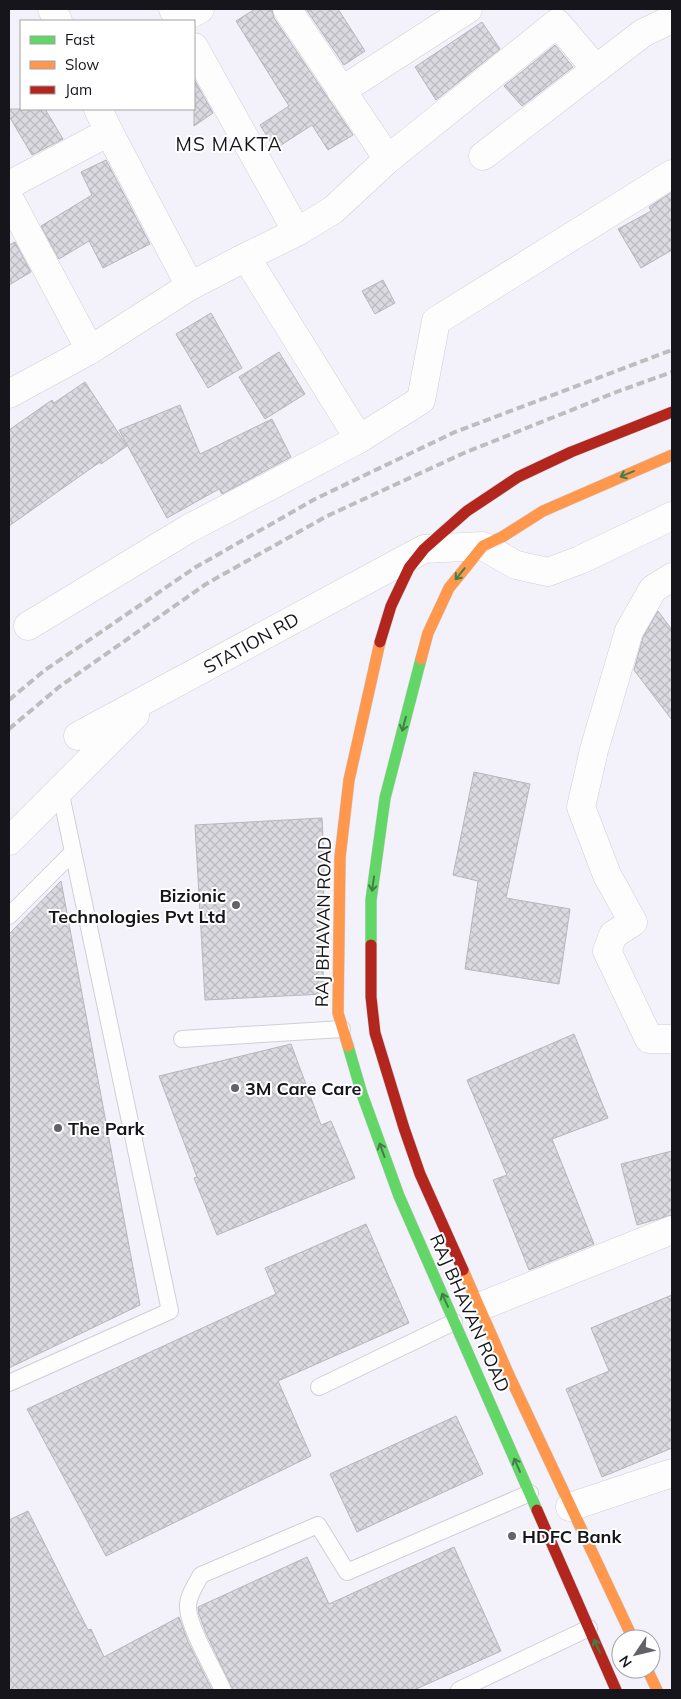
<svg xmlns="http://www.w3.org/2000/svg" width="681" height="1699" font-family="Mulish,sans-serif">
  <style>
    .building { fill: url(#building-cross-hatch); stroke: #b6b6bc }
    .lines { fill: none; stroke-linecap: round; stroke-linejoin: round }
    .lane-casing { stroke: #d0ced5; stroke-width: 18 }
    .street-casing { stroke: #d0ced5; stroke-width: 29 }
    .fast-casing { stroke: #d0ced5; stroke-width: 12 }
    .slow-casing { stroke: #d0ced5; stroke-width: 12 }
    .jam-casing { stroke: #d0ced5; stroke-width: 12 }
    .lane { stroke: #fdfdfe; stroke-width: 16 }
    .street { stroke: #fdfdfe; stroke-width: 28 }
    .fast { stroke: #63d668; stroke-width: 11 }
    .slow { stroke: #ff974d; stroke-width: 11 }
    .jam { stroke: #b3261e; stroke-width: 11 }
    .rail { stroke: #bdbcbe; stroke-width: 4; stroke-dasharray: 8 4; stroke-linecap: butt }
    .oneway { stroke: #407f45 }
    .poi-dot { fill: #636269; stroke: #fff; stroke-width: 2 }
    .labels { text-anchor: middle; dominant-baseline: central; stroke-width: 4; stroke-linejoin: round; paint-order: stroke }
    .street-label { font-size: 18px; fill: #16151b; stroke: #fff }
    .poi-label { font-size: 18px; font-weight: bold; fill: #16151b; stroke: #fff; text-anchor: start }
    .neighbourhood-label { font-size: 19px; letter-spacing: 1px; fill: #16151b; stroke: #fff }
  </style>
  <defs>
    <pattern id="building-cross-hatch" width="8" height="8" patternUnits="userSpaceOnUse" patternTransform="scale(1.25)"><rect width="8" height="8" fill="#dbdae1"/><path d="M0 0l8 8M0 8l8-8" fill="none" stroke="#bbbac0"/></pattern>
  </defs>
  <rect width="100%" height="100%" fill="#f3f2fa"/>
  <g class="building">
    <path d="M255,9H272L274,18L353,135L328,150L312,125L275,149L260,125L289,106L236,21Z"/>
    <path d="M306,9H338L365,51L344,65Z"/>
    <path d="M482,22L500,49L436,100L415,67Z"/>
    <path d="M555,45L573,67L522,106L504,86Z"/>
    <path d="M194,79L213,113L194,126Z"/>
    <path d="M9,109H45L63,139L32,155L9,116Z"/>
    <path d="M106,160L150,244L103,268L89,241L59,259L41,226L92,195L81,172Z"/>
    <path d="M672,192V250L641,268L618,229L651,211L649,207Z"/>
    <path d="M15,242L31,272L9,285V245Z"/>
    <path d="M383,280L395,303L375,314L362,291Z"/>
    <path d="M211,313L242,368L208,388L176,334Z"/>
    <path d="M279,352L305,394L265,419L239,377Z"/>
    <path d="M85,382L127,446L101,464L100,462L9,526V430L52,400L54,403Z"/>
    <path d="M180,405L200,454L272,419L291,457L222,494L219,489L167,518L119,430Z"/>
    <path d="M658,611L672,630V720L634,670L643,637Z"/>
    <path d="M474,772L530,784L506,898L570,909L559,984L465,969L478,881L453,875Z"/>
    <path d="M322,818L324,858L323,994L205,1000L195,825Z"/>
    <path d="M61,881L140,1305L9,1368V934Z"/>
    <path d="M574,1034L608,1118L552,1139L594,1244L529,1270L493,1180L507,1175L467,1080Z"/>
    <path d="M291,1044L321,1125L331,1121L355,1178L217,1235L194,1178L197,1177L159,1076Z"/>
    <path d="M672,1151V1215L637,1225L621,1164Z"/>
    <path d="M366,1224L409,1323L278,1381L311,1456L106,1556L27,1409L276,1294L265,1268Z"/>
    <path d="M672,1295V1448L602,1477L566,1389L609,1371L591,1328Z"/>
    <path d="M456,1416L483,1474L357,1532L330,1474Z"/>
    <path d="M28,1511L88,1630L91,1629L104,1657L179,1617L188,1642L212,1690H9V1520Z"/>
    <path d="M454,1547L501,1651L414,1690H233L206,1633L199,1614L198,1607L307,1557L329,1604Z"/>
  </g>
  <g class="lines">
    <g class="lane-casing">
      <g id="lane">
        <path d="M9,916L73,852"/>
        <path d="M182,1039L342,1029"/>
        <path d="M9,1383L170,1311L60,790"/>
        <path d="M319,1387L454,1322"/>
        <path d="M223,1690C214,1670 189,1628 188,1608C187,1597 196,1584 201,1575L318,1525L347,1572L530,1493"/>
        <path d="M459,1690L589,1628"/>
      </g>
    </g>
    <g class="street-casing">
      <g id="street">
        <path d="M52,9L58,21"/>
        <path d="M173,9L179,20L200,9"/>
        <path d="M287,9L388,159"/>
        <path d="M194,47L297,232L333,210L388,159L557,23L596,69L643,33L672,19"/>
        <path d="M341,91L468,9"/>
        <path d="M109,132L190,286"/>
        <path d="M483,156L596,69"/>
        <path d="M9,185L109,132L98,109"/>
        <path d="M9,198L90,350"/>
        <path d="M297,232L246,257L359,439L421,400L436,321L672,174"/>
        <path d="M9,394L90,350L190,286L246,257"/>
        <path d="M672,577L653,589L629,631L594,750L581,807L607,875L633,922L613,935L607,951L649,1039H672"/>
        <path d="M28,626L188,529L359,439"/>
        <path d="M78,736L424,549L483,546L516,565L548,572L580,560L672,516"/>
        <path d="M9,841L135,715"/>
        <path d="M479,1307L672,1230"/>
        <path d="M570,1507L672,1473"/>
      </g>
    </g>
    <g class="fast-casing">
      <g id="fast">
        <path d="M371,945V900L385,798L421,659"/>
        <path d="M348,1046L362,1094L399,1196L537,1510"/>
      </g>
    </g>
    <g class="slow-casing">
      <g id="slow">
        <path d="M421,659L428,633L449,588L483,546L502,537L543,511L672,455"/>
        <path d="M348,1046L338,1013L340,857L349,780L380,642"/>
        <path d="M463,1270L508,1373L633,1639"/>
        <path d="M647,1669L657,1690"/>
      </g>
    </g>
    <g class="jam-casing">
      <g id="jam">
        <path d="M380,642L391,606L409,568L424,549L467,511L518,477L571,452L672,412"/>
        <path d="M371,945V997L375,1033L404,1128L420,1174L463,1270"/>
        <path d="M537,1510L616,1690"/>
      </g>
    </g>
    <use href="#lane" class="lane"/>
    <use href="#street" class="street"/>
    <use href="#fast" class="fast"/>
    <use href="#slow" class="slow"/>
    <use href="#jam" class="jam"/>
    <g class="rail">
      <path d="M9,700L45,670L196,567L315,499L455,432L672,350"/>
      <path d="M9,729L59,687L206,584L327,516L464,453L619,391L672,372"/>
    </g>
  </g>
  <defs><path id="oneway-shaft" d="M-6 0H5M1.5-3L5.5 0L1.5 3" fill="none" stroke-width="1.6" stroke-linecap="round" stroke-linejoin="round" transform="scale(1.25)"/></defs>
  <g class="oneway">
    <use href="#oneway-shaft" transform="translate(627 474) rotate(157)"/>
    <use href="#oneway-shaft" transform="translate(460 574) rotate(129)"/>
    <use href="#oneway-shaft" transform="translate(404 724) rotate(105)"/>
    <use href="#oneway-shaft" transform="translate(373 884) rotate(98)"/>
    <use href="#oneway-shaft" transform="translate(382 1150) rotate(-110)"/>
    <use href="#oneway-shaft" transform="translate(445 1300) rotate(-114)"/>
    <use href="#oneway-shaft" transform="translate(517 1465) rotate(-114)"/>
    <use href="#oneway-shaft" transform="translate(597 1646) rotate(-114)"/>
  </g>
  <g class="poi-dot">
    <circle cx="236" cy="905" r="5"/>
    <circle cx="235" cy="1088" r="5"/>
    <circle cx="58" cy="1128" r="5"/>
    <circle cx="512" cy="1536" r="5"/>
  </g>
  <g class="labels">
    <g class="street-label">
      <text transform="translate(251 643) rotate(-29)">STATION RD</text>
      <text transform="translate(323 922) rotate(-89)">RAJ BHAVAN ROAD</text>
      <text transform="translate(470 1313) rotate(66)">RAJ BHAVAN ROAD</text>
    </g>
    <g class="poi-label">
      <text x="226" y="895" text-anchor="end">Bizionic<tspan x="226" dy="21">Technologies Pvt Ltd</tspan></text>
      <text x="245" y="1088">3M Care Care</text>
      <text x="68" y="1128">The Park</text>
      <text x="522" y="1536">HDFC Bank</text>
    </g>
    <g class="neighbourhood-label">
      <text x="229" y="144">MS MAKTA</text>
    </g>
  </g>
  <rect width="681" height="1699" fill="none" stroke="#16151b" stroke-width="20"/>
  <rect x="20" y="20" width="175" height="90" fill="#ffffff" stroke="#a2a1a4"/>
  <rect x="30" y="36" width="25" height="8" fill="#63d668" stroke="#a2a1a4"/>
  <text x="65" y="45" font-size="15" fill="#16151b">Fast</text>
  <rect x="30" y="61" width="25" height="8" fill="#ff974d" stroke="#a2a1a4"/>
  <text x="65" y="70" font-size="15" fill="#16151b">Slow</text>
  <rect x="30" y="86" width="25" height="8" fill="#b3261e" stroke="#a2a1a4"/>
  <text x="65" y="95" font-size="15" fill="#16151b">Jam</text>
  <g transform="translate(636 1654) rotate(235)"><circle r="24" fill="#ffffff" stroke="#a2a1a4"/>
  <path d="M0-4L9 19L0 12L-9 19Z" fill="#636269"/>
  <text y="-8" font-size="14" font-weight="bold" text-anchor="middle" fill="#16151b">N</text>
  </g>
</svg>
